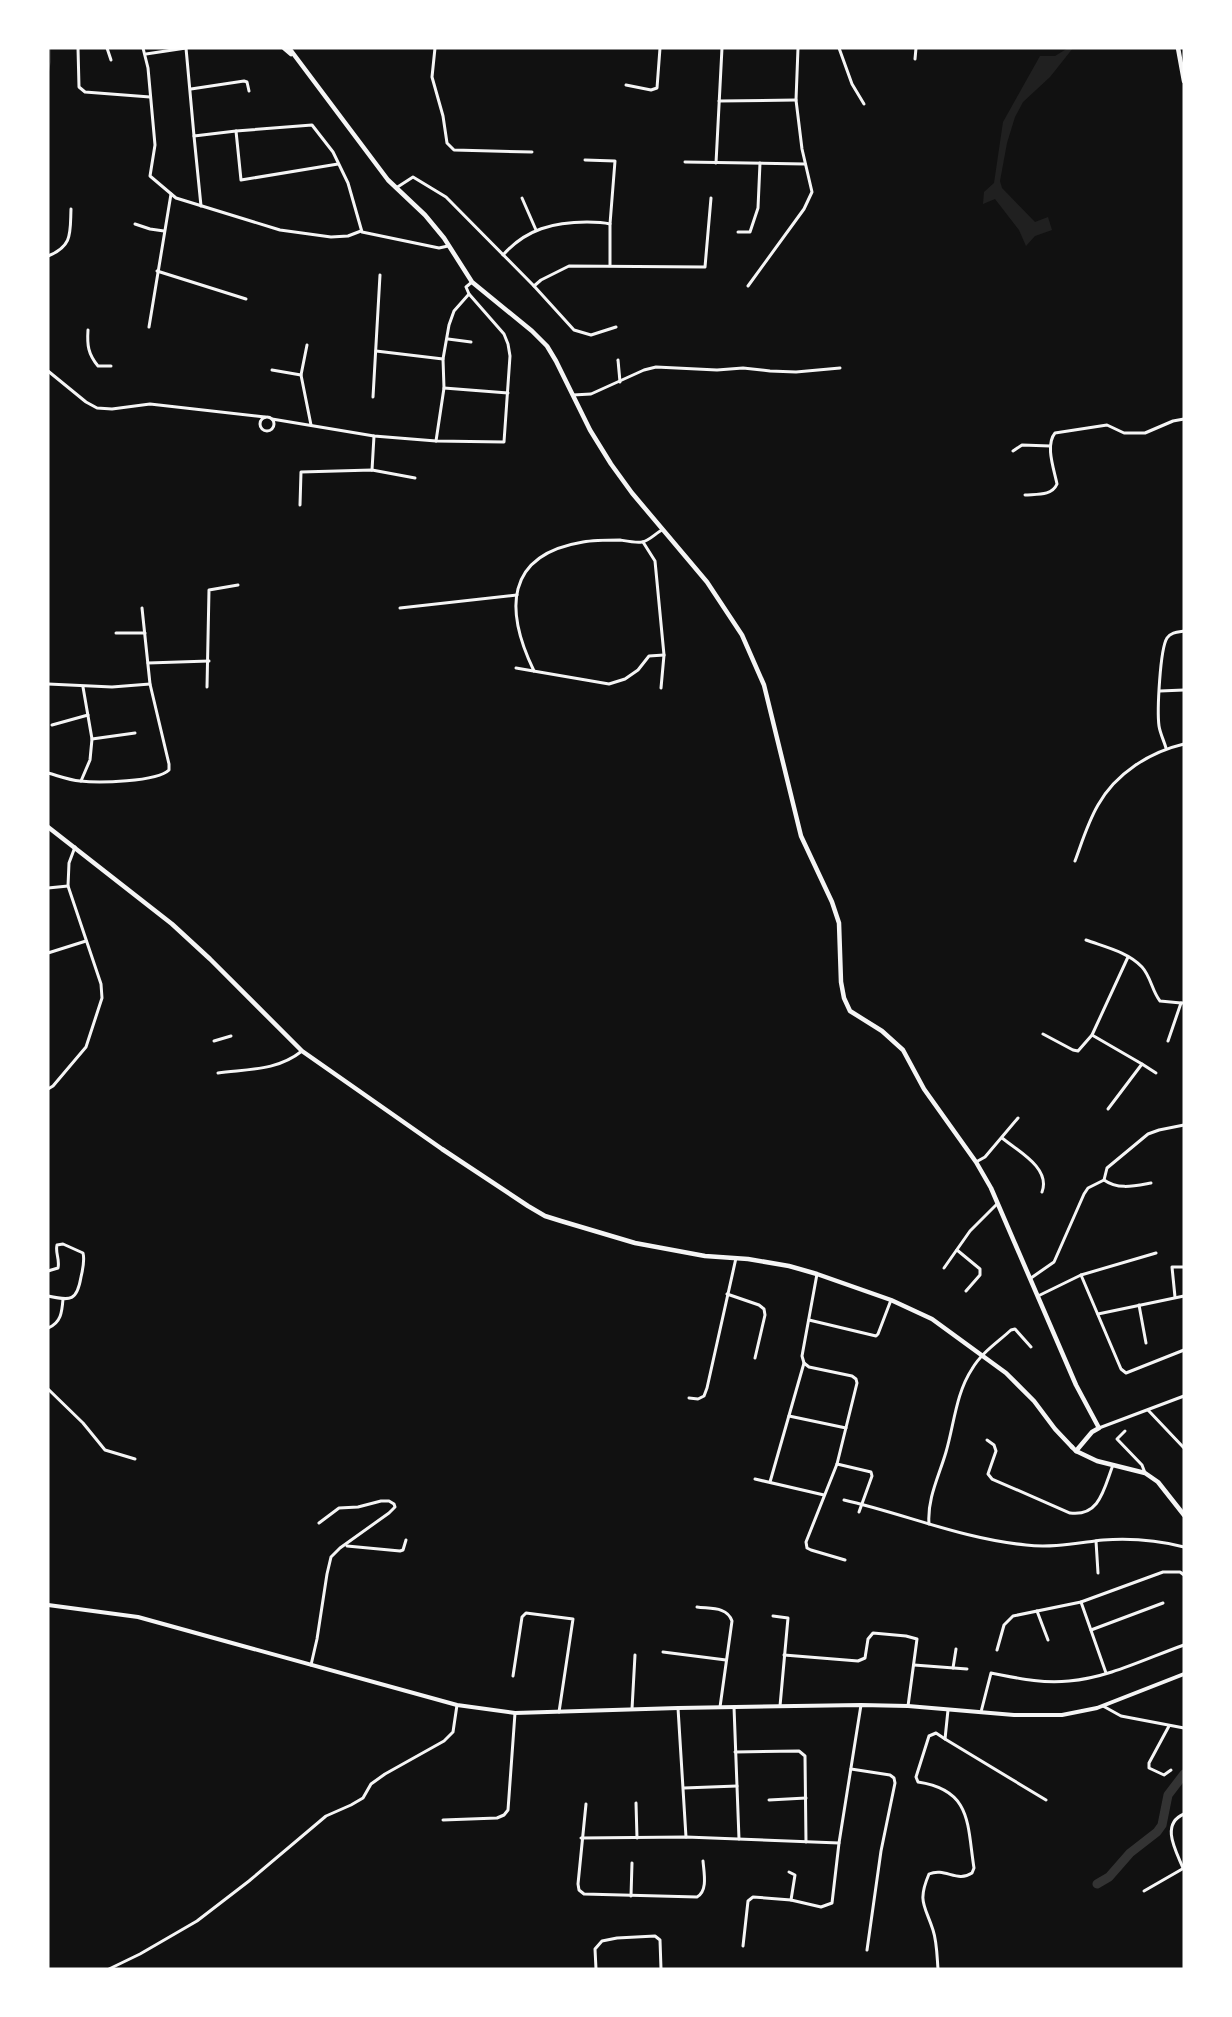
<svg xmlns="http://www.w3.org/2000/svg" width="1232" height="2017" font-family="Lora,serif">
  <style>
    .green { fill: #202020 }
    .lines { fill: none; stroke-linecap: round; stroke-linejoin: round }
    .stream { stroke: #333; stroke-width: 1.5 }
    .river { stroke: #333; stroke-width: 9 }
    .minor { stroke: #f5f5f5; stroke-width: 3 }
    .tertiary { stroke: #f5f5f5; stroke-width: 4 }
    .secondary { stroke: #f5f5f5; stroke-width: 4.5 }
    .primary { stroke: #f5f5f5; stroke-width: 4.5 }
  </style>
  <rect width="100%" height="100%" fill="#111"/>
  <path class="green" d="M1068,48H1073L1050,77L1023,102L1015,117L1007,143L1000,181L1002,188L1035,222L1048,217L1052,230L1035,236L1026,246L1019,230L995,199L983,204L984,192L994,183L1003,122L1040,56H1055Z"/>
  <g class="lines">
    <path class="stream" d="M48,73L50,62V48"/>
    <path class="river" d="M1097,1884L1109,1877L1130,1853L1157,1832L1162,1825L1168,1795L1184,1774"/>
    <g class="minor">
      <path d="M78,48L79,87L85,92L150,97"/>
      <path d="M107,48L111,60"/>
      <path d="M143,48L148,68L155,145L150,176L176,198L280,230L331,237L348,236L361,231"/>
      <path d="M186,48L194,136L236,131L312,125L333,152L348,183L362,232L439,248L448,246"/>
      <path d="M435,48L432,77L443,116L447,143L454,150L532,152"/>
      <path d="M839,48L852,84L864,104"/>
      <path d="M146,54L186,48"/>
      <path d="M915,59L916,48"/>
      <path d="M626,85L651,90L657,88L660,48"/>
      <path d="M191,89L244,81L247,82L249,91"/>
      <path d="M719,101L796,100"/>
      <path d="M236,131L241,180L338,164"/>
      <path d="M194,136L201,206"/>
      <path d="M585,160L615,161L610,224V265"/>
      <path d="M685,162L805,164"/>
      <path d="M716,163L722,48"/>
      <path d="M396,188L413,177L446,197L534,286L574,330L591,335L616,327"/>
      <path d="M522,198L536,230"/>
      <path d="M135,224L150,229L164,231"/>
      <path d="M738,232H750L758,208L760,163"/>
      <path d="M503,255C526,229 554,222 587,222C595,222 602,222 610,224"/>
      <path d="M48,256C73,246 70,233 71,209"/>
      <path d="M157,271L246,299"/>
      <path d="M534,286L541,280L569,266L705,267L711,198"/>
      <path d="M748,286L804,209L812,192L802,149L796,100L798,48"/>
      <path d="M149,327L171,194"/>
      <path d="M88,330C87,345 88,354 98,366H111"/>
      <path d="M448,339L471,342"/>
      <path d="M307,345L301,375L311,425"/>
      <path d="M376,351L443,359"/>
      <path d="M618,360L620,382"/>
      <path d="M272,370L301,375"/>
      <path d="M48,371L86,402L97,408L112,409L150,404L265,417"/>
      <path d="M444,388L508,393"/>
      <path d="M573,395L591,394L644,370L656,367L717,370L743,368L770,371L796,372L840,368"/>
      <path d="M373,397L380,275"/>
      <circle cx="267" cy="424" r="7"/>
      <path d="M272,419L374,436L436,441L504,442L510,356L508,344L504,334L469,294L466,287L472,282"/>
      <path d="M436,441L444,388L443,359L449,325L454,311L469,294"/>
      <path d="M1013,451L1022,445L1050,446"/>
      <path d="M372,470L374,436"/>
      <path d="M1025,495C1037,494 1052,496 1057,484C1054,469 1045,445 1055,433L1107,425L1124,433H1145L1173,421L1184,419"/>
      <path d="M300,505L301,472L372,470L415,478"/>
      <path d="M643,542L655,561L664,655L661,688"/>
      <path d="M400,608L517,595"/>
      <path d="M116,633H145"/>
      <path d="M148,663L209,661"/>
      <path d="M516,668L609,684L625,679L638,670L649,656L664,655"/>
      <path d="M534,671C505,611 504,555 583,542C594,540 608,540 620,540C626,541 636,543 642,542C649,541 656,533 662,530"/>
      <path d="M48,684L112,687L150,684"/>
      <path d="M207,687L209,590L238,585"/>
      <path d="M1160,691L1184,690"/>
      <path d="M52,725L88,715"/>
      <path d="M92,739L135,733"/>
      <path d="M1166,748C1164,741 1160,733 1159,726C1157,711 1160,649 1167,638C1171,632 1178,632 1184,631"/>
      <path d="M48,773C59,776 69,780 80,781C98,783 157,782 169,770V764L150,684L142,608"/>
      <path d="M81,781L90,760L92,739L83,687"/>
      <path d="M1075,861C1082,842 1088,822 1098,805C1116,773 1150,752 1184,744"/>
      <path d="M48,888L68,886"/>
      <path d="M1086,940C1105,947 1128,952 1142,967C1151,977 1152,991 1160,1001L1181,1003"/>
      <path d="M48,953L86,941"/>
      <path d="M1043,1034L1073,1050L1078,1051L1092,1035L1128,957"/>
      <path d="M1092,1035L1142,1064"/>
      <path d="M214,1041L231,1036"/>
      <path d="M1168,1041L1181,1003H1184"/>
      <path d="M218,1073C248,1069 277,1071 302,1051"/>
      <path d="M48,1089L53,1086L86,1047L102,998L101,984L68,886L69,863L75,847"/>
      <path d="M1108,1109L1142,1064L1156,1073"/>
      <path d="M1002,1138C1018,1151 1051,1168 1042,1192"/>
      <path d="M976,1162L985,1157L1018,1118"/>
      <path d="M1104,1180C1118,1190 1134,1186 1151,1183"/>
      <path d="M957,1250L980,1269V1275L966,1291"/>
      <path d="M944,1268L970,1231L997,1204"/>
      <path d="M48,1271L58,1268C60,1259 55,1253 57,1245L63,1244L83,1253C85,1261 83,1268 81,1277C77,1301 71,1301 48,1296"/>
      <path d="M1081,1275L1121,1369L1126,1373L1184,1350"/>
      <path d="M1031,1278L1054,1262L1084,1194L1088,1188L1104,1180L1107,1168L1148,1134L1159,1130L1184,1125"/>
      <path d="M727,1294L759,1305L764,1309L765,1315L755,1358"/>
      <path d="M1038,1296L1081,1275L1156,1253"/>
      <path d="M1175,1297L1172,1267H1184"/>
      <path d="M1139,1305L1146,1343"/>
      <path d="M1098,1314L1184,1296"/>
      <path d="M809,1320L876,1336L878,1334L891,1300"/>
      <path d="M48,1328C61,1323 62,1312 63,1299"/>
      <path d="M804,1363L809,1367L852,1376L856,1379L857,1383L837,1464L806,1542L807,1548L811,1550L845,1560"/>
      <path d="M48,1389L83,1423L105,1450L135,1459"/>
      <path d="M689,1398L698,1399L704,1396L707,1388L736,1258"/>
      <path d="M1148,1410L1184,1448"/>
      <path d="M789,1416L846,1428"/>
      <path d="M1099,1428L1184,1396"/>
      <path d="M1125,1431L1117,1439L1142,1465L1145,1473"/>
      <path d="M987,1440L994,1445L996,1451L988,1474L992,1479L1070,1513C1100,1517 1104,1488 1113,1465"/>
      <path d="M837,1464L871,1472L872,1476L859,1512"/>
      <path d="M755,1479L824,1495"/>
      <path d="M770,1482L804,1363L802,1356L817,1274"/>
      <path d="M844,1500C905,1514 963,1539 1026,1545C1052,1548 1077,1543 1103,1540C1131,1538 1157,1540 1184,1547"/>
      <path d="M929,1524C927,1499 939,1476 946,1452C954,1425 956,1393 972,1369C981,1353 998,1342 1011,1330L1015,1329L1031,1347"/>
      <path d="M1096,1541L1098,1573"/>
      <path d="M347,1546L400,1551L403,1550L406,1540"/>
      <path d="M1081,1602L1106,1673"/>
      <path d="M697,1607C709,1609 727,1606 732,1621L720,1707"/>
      <path d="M1037,1611L1048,1640"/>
      <path d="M773,1616L788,1618L780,1706"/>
      <path d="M1091,1630L1163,1603"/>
      <path d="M997,1650L1004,1625L1013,1616L1081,1602L1163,1572H1180L1184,1575"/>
      <path d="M663,1652L726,1660"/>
      <path d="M784,1655L858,1661L865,1658L868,1639L873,1633L906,1636L917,1639L908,1706"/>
      <path d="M311,1665L317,1639L327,1574L331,1557L340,1548L389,1513L395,1507L394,1504L389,1501H381L358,1507L339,1508L319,1523"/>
      <path d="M914,1665L967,1669"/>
      <path d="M953,1668L956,1649"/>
      <path d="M513,1676L522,1617L526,1613L573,1619L559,1712"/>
      <path d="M1103,1706L1121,1716L1184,1728"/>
      <path d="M734,1707L739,1839"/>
      <path d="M678,1708L686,1837"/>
      <path d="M632,1709L635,1655"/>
      <path d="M948,1710L945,1739L1046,1800"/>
      <path d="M981,1712L991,1673C1017,1678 1042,1684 1069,1681C1108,1678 1147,1658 1184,1645"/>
      <path d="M1169,1726L1149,1763V1768L1164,1775L1171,1770"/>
      <path d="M735,1752L799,1751L805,1756L806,1842"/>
      <path d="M851,1769L890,1775L894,1778L895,1783L881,1851L867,1950"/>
      <path d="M684,1788L737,1786"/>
      <path d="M769,1800L806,1798"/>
      <path d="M636,1803L637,1838"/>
      <path d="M586,1804L578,1884L579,1890L584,1894L697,1897C708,1891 704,1873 703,1861"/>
      <path d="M443,1820L497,1818L504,1815L508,1810L515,1713"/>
      <path d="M581,1838L686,1837L839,1843"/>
      <path d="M1183,1868C1176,1851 1160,1824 1184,1814"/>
      <path d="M789,1872L795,1875L791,1900"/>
      <path d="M1144,1891L1184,1868"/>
      <path d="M631,1896L632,1863"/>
      <path d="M743,1946L748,1901L753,1897L791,1900L821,1907L832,1903L839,1843L861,1705"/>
      <path d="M109,1969L140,1954L197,1921L249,1881L326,1816L351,1805L363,1798L371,1784L385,1774L444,1741L453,1732L457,1705"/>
      <path d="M596,1969L595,1949L602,1941L617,1938L655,1936L660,1940L661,1969"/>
      <path d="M938,1969C937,1957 937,1942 933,1930C925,1905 917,1902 929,1874C945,1867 957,1883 972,1873L974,1868C967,1824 972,1790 918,1782L916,1777L929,1736L936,1733L945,1739"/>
    </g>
    <path class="tertiary" d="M48,1605L138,1617L457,1705L515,1713L678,1708L861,1705L908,1706L1014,1715H1062L1097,1708L1184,1674"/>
    <g class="secondary">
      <path d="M284,48L291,54"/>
      <path d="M289,48L388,180L425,215L444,238L472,282L532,331L547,346L556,361L590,430L611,464L632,493L707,582L742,635L764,685L801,836L832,902L839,923L841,982L844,998L850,1011L882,1031L903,1050L924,1089L976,1162L991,1188L1076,1385L1099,1428L1092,1432L1076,1451L1072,1447"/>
    </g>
    <g class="primary">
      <path d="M1178,48L1184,81"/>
      <path d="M48,827L172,924L210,959L302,1051L442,1149L528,1206L545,1216L561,1221L635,1243L705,1256L748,1259L789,1266L817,1274L891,1300L932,1319L1006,1373L1034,1401L1055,1429L1072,1447"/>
      <path d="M1076,1451L1097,1461L1145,1473L1158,1482L1184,1515"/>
    </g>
  </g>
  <rect width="1232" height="2017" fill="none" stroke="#ffffff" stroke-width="99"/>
</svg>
